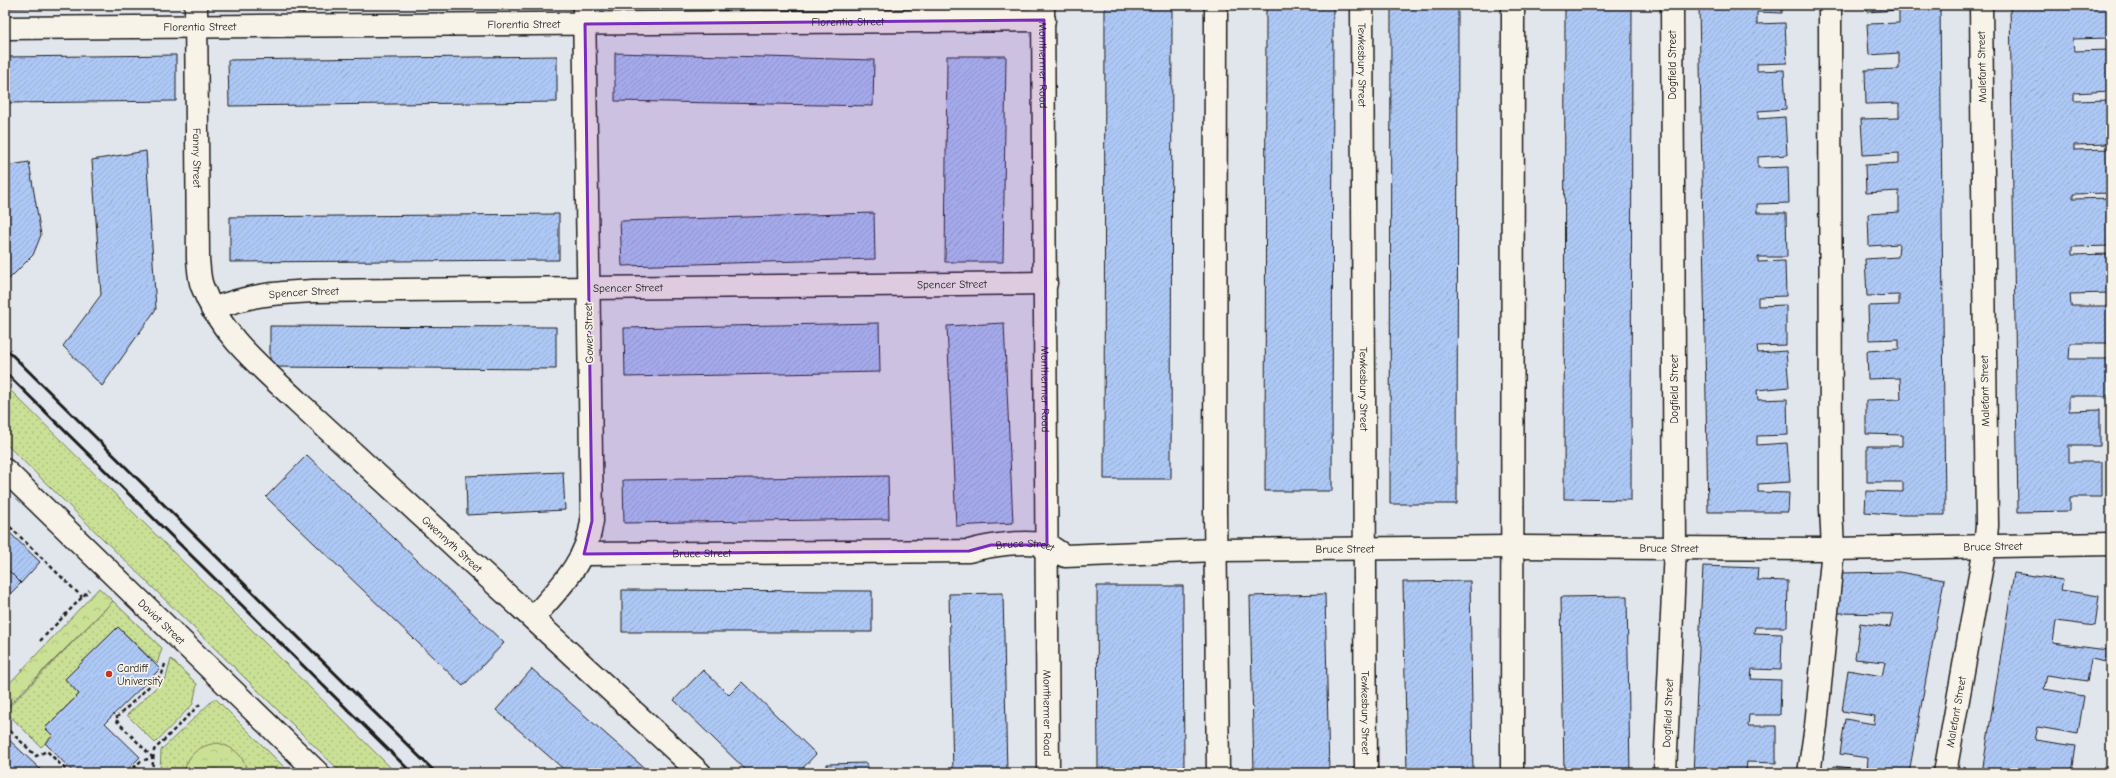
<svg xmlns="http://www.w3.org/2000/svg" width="2116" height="778" font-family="'Comic Neue',sans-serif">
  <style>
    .grass { fill: url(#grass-dots); stroke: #737e58 }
    .forest { fill: url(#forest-crowns); stroke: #737e58 }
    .building { fill: url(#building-hatch); stroke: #1c1c1c }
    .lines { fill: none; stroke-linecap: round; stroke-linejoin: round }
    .minor-casing { stroke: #1c1c1c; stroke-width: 25 }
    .path { stroke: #1c1c1c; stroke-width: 2.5; stroke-dasharray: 4 3; stroke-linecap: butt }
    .minor { stroke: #f7f3e8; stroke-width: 22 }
    .rail { stroke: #1c1c1c; stroke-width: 3 }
    .marked { fill: #7b2cbf; fill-opacity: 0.2; stroke: #7b2cbf; stroke-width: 3; stroke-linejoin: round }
    .poi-dot { fill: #c8321e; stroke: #f7f3e8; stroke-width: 1.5 }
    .labels { text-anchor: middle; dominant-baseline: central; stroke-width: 3.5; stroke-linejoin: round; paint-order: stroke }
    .street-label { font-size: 11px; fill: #1c1c1c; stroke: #f7f3e8 }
    .poi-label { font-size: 11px; fill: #1c1c1c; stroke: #f7f3e8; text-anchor: start }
  </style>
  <defs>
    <pattern id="grass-dots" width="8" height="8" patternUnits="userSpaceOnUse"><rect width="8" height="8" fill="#cae095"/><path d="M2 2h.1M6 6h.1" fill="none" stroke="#adc080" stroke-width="1.8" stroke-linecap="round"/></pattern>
    <pattern id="forest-crowns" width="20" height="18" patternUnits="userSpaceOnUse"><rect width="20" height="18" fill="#cae095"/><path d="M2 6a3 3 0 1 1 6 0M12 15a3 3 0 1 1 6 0" fill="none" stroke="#adc080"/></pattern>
    <pattern id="building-hatch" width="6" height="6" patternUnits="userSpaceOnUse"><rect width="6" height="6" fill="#aec8f6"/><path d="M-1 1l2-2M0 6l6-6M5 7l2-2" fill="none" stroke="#95abd2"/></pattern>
  </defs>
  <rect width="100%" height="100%" fill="#e1e6ec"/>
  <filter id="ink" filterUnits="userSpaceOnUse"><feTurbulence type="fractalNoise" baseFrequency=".025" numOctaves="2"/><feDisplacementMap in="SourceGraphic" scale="8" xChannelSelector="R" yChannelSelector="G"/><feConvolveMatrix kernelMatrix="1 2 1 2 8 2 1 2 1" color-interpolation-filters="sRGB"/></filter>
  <g filter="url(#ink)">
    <g class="grass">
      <path d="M5,385L396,773H342L5,443Z"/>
      <path d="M113,601L162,648L157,664L118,627L65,679L79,694L45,728L53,736L41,747L5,711Z"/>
      <path d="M171,659L197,684L193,704L155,743L127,715L166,678Z"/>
      <path d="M215,698L290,773H160L161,750Z"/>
    </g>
    <g class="forest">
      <path d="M99,588L113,601L5,709V688Z"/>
      <path d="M218,743C233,747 246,756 246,773H184C187,754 200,745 218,743Z"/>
    </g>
    <g class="building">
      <path d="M5,5H177L5,8Z"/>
      <path d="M1105,5H1172L1171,479H1104Z"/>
      <path d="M1266,5H1333L1332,491H1265Z"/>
      <path d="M1391,5H1458L1457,504H1390Z"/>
      <path d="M1565,5H1632L1631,500L1564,499Z"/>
      <path d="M1699,5H1782V13L1757,12V24L1785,23L1787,63L1757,64V71L1784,70L1786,109L1758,111V119L1785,117L1787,155L1758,157V168L1788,167L1789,203L1757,204V213H1786L1787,257H1758V262L1785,261L1786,296L1758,297V306L1786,305V345L1757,346L1758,353L1786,351L1789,387L1757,390L1758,400L1787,399L1788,435L1757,436V445L1787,443L1790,482L1758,484V492L1789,493L1788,512H1708Z"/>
      <path d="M1866,5H1940L1945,515H1903L1865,512L1866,491L1903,492V482H1867V446H1902V435L1866,434V400L1901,399L1900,378L1868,379L1867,351L1899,349V339L1869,340L1868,306L1899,305V295L1867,296L1865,259L1898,257L1899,244L1869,246L1868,214L1899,212V191L1866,193L1865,165L1899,163V153L1863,155L1861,119L1899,118V103L1866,104L1865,70L1899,69V53L1869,55L1867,24L1899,23V10L1867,12Z"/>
      <path d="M2010,5H2108L2109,38L2073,39L2074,51L2111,50V91L2074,93V101L2111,100V144L2074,145V150L2111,149V193L2073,194V199L2111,198V246L2072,247V255L2111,254V293L2070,294L2071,306H2111V343H2070L2069,359H2110V396H2069V411L2100,410V446H2069V462H2102V497H2070V511L2018,512Z"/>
      <path d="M615,53L874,60L873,106L615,101Z"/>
      <path d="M176,55V101L5,103V57Z"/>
      <path d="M557,56V102L229,106L228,60Z"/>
      <path d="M947,56H1006L1003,262H945Z"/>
      <path d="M146,151L156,309L102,386L63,346L101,295L92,160Z"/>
      <path d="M29,162L41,235L33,255L5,283V166Z"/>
      <path d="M874,213L875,259L622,266L620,221Z"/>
      <path d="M559,214V260L230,262V217Z"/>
      <path d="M879,323L880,372L625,377L624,328Z"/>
      <path d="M1004,323L1013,523L956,526L947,326Z"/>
      <path d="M270,326L556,327V369L270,367Z"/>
      <path d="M307,455L504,643L463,686L266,497Z"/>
      <path d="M563,472L565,510L467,515L466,476Z"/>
      <path d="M888,476L889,519L624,523L623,480Z"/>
      <path d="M10,533L40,562L21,583L5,567V539Z"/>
      <path d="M1703,566L1758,568L1757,580L1788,581L1787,627H1755L1754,633L1782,634L1781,670L1752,669L1751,679L1781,680L1780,715H1749L1748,726H1776V763L1747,762L1746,770L1773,771V773H1693Z"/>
      <path d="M5,567L21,583L5,599Z"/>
      <path d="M1899,572L1944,580L1909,773H1833L1834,766L1867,770L1868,758L1840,754L1845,719L1874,724L1875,716L1842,711L1848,670L1882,676L1885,662L1855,659L1860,623L1890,627L1893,614L1838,613L1839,573Z"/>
      <path d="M2014,573L2063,580L2061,590L2099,596L2095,626L2056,621L2053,643L2107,650L2106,662L2091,659L2087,681L2047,675L2044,689L2084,696L2078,734L2038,727L2035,740L2076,746L2072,773H1982Z"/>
      <path d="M1470,581L1473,773H1407L1403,582Z"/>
      <path d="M1097,586H1183L1184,773H1098Z"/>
      <path d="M622,590L872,591V632H622Z"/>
      <path d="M1003,593L1007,773H953L949,594Z"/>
      <path d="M1325,594L1329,773H1254L1250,596Z"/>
      <path d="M1627,596L1630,773H1564L1561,597Z"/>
      <path d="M118,627L160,669L105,723L140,757L124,773H74L45,743L53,736L45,728L79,694L65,679Z"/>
      <path d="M532,669L650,773H568L496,710Z"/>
      <path d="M703,670L729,695L742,682L816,754L798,773H749L674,700Z"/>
      <path d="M5,736L40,769L36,773H5Z"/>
      <path d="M867,763V773H827V764Z"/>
      <path d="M136,767L143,773H130Z"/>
    </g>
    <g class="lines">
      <g class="minor-casing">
        <g id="minor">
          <path id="s1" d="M196,5L198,259C199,268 199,278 202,286C219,333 262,368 297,401L700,773"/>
          <path d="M1216,5L1215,510L1218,773"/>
          <path id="s2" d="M1362,5L1366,773"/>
          <path id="s3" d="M1043,6L1048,773"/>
          <path id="s4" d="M5,28L1044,20"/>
          <path id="s5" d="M212,309C249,295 274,293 313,291L1046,283"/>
          <path id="s6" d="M5,470L318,773"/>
          <path id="s7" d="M584,554L969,551C990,545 1026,540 1046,545C1052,546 1059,553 1065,556L1216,550L1512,547L1833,549L2111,544"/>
          <path d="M533,618C559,588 587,562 592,521L584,5"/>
          <path d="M1512,773L1513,5"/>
          <path id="s8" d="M1665,773L1675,548L1672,5"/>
          <path d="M1809,773L1816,726L1833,549L1831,508L1830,5"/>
          <path id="s9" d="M1945,773L1985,547L1987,526L1981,5"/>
        </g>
      </g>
      <g class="path">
        <path d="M5,522L82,597"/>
        <path d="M40,641L89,590"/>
        <path d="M5,674L7,675L5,677"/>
        <path d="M5,726L36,756L47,751L69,773"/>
        <path d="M153,758L115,719L162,674L165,664"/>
        <path d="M128,773L141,761L152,758"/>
        <path d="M152,773L154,750L202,702"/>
      </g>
      <use href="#minor" class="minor"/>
      <g class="rail">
        <path d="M5,348L436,773"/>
        <path d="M5,372L412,773"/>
      </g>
    </g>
  </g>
  <path class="marked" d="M1044,20L1047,545H991L969,551L584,554L592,521L585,24Z"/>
  <circle class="poi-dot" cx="109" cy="674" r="4"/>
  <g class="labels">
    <g class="street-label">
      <text stroke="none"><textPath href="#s4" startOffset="843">Florentia Street</textPath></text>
      <text stroke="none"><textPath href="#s4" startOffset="519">Florentia Street</textPath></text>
      <text stroke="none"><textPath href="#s4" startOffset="195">Florentia Street</textPath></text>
      <text stroke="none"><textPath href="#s3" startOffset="59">Monthermer Road</textPath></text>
      <text stroke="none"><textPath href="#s2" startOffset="60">Tewkesbury Street</textPath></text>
      <text transform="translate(1672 65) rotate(-90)">Dogfield Street</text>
      <text transform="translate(1982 67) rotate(-91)">Malefant Street</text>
      <text stroke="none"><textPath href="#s1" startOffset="153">Fanny Street</textPath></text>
      <text stroke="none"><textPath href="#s5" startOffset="742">Spencer Street</textPath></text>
      <text stroke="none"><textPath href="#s5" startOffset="418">Spencer Street</textPath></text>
      <text stroke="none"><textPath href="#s5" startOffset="94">Spencer Street</textPath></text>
      <text transform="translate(589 333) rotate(-91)">Gower Street</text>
      <text stroke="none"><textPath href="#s3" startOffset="383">Monthermer Road</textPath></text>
      <text stroke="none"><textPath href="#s2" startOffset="384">Tewkesbury Street</textPath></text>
      <text transform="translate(1674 389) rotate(-90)">Dogfield Street</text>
      <text transform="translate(1985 391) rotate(-91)">Malefant Street</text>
      <text stroke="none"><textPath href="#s1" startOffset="643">Gwennyth Street</textPath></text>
      <text stroke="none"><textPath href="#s7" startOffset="1413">Bruce Street</textPath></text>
      <text stroke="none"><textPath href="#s7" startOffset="442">Bruce Street</textPath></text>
      <text stroke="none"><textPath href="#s7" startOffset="1089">Bruce Street</textPath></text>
      <text stroke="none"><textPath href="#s7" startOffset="765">Bruce Street</textPath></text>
      <text stroke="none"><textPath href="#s7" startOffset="118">Bruce Street</textPath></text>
      <text stroke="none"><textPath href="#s6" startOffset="218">Daviot Street</textPath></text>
      <text stroke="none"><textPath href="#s9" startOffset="62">Malefant Street</textPath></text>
      <text stroke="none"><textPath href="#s3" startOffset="707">Monthermer Road</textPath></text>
      <text stroke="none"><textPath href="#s2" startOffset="708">Tewkesbury Street</textPath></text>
      <text stroke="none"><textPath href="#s8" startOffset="60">Dogfield Street</textPath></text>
    </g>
    <g class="poi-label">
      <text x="117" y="668">Cardiff<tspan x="117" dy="13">University</tspan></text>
    </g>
  </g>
  <rect width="2116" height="778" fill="none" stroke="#f7f3e8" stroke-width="20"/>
  <rect x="10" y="10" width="2096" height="758" fill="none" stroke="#1c1c1c" stroke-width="1.5" filter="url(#ink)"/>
</svg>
